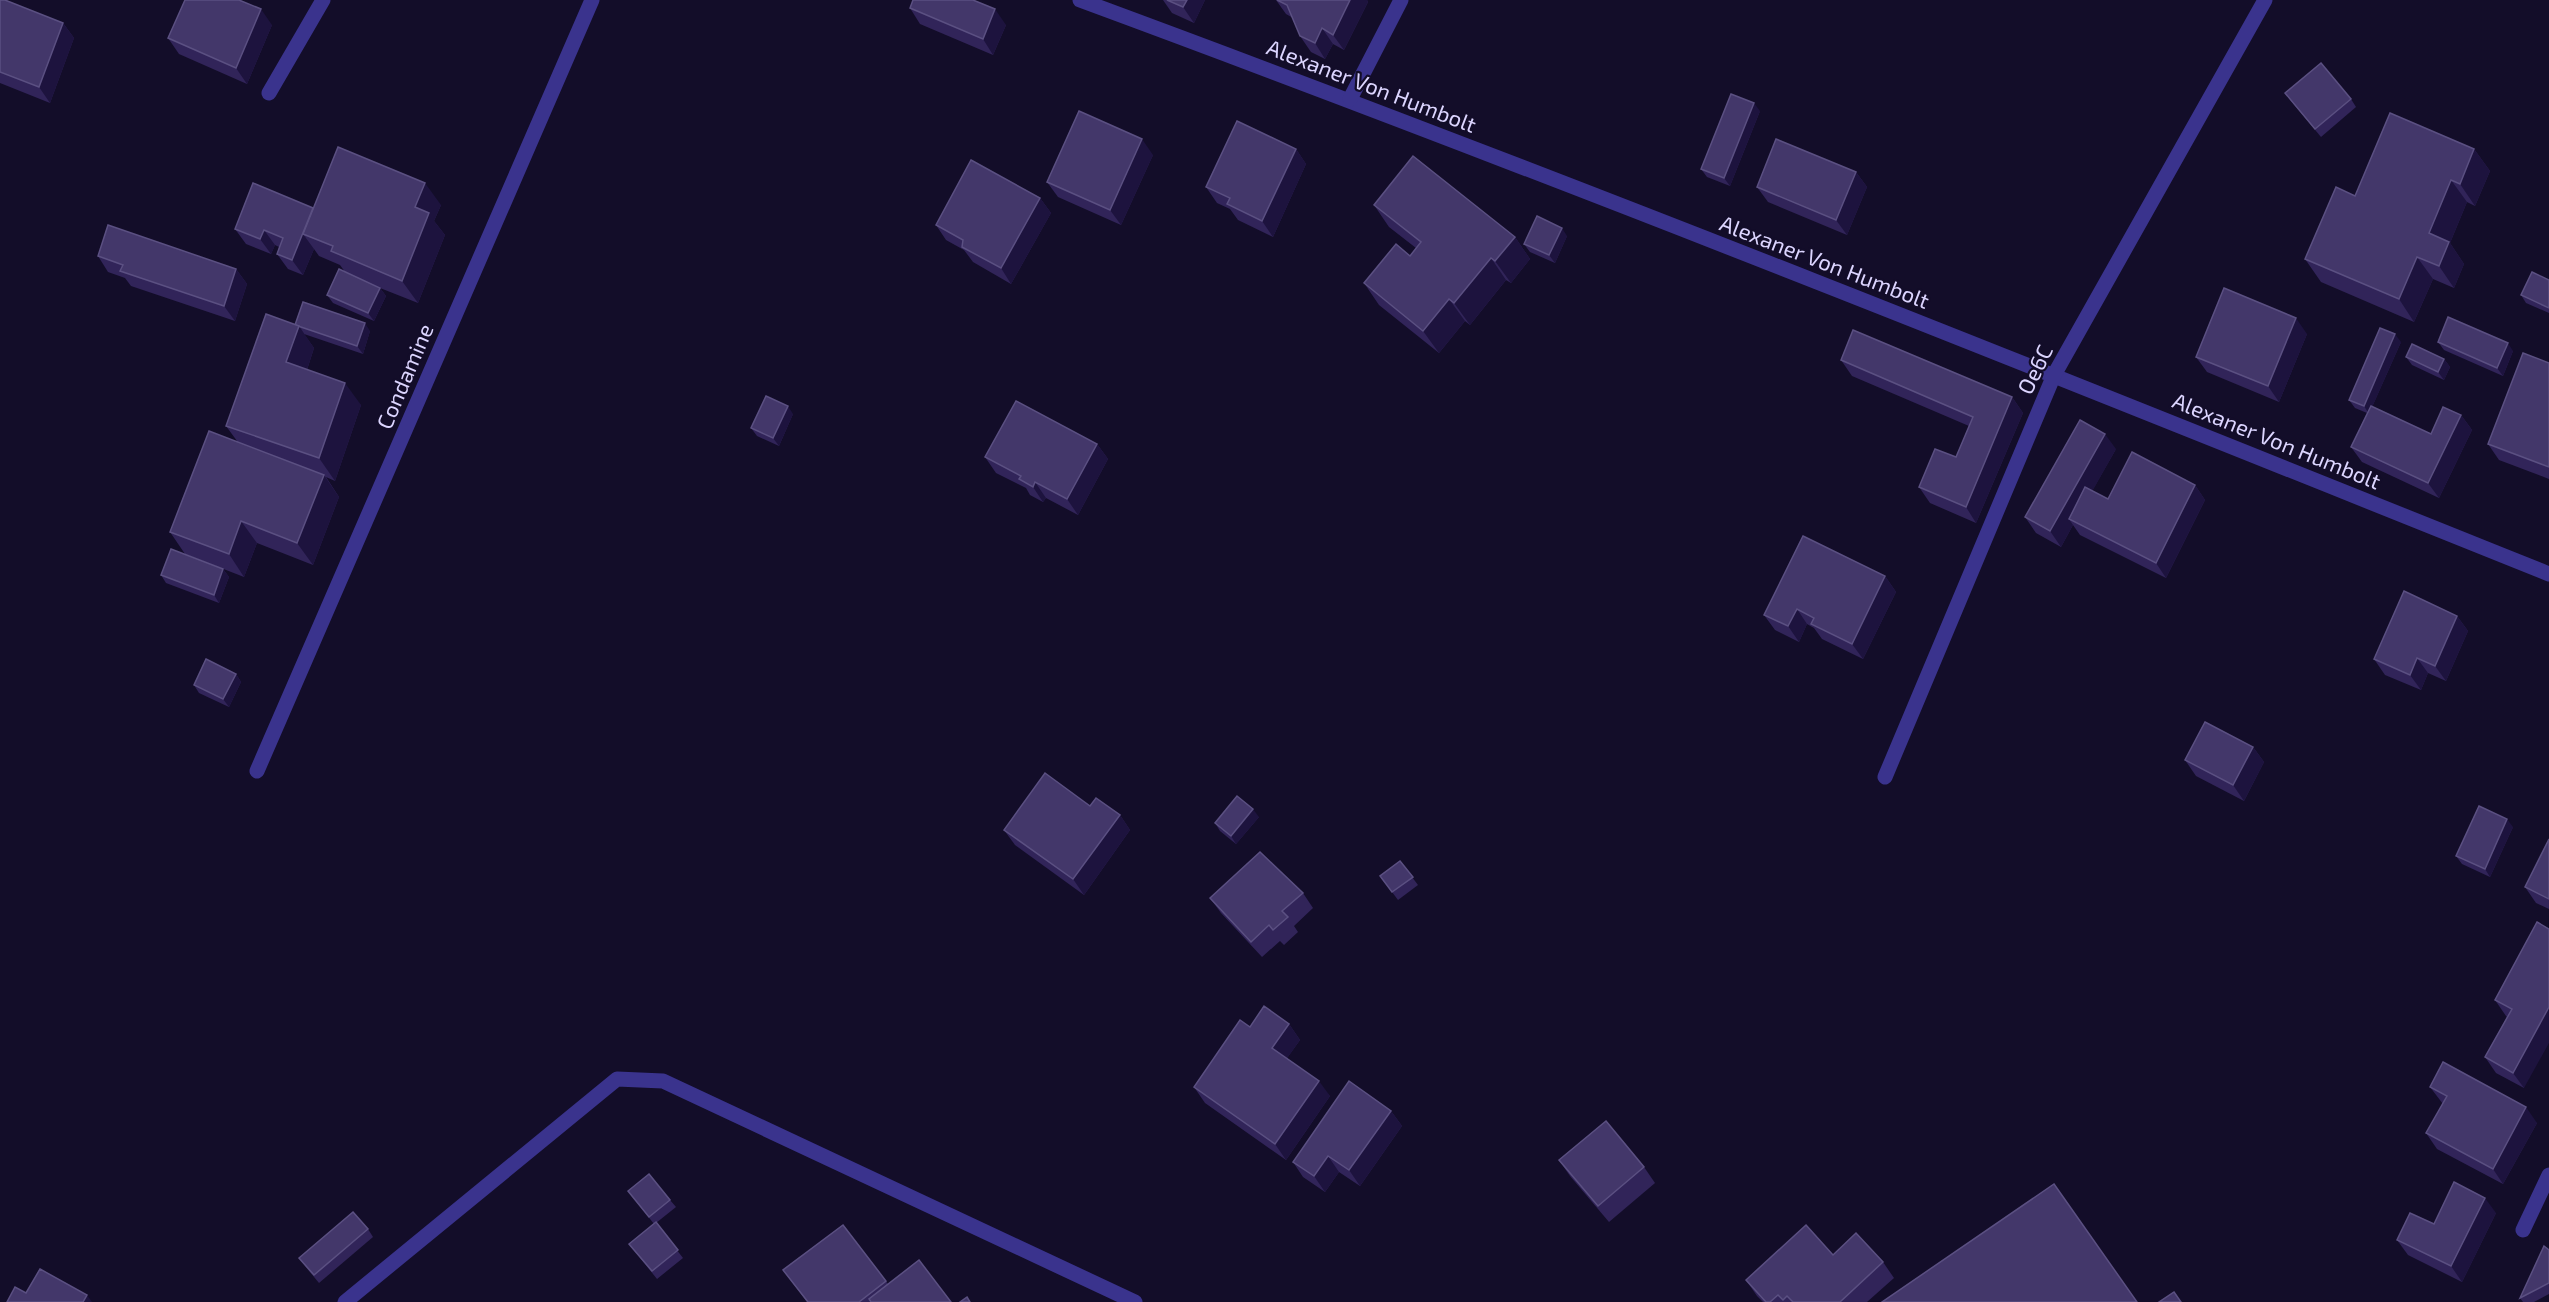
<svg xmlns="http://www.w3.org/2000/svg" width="2549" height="1302" font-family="'Exo 2',sans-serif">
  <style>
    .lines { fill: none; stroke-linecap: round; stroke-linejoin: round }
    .street { stroke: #3a338d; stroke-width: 15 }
    .wall { fill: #312459 }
    .shaded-wall { fill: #1d133e }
    .building { fill: #43376a; stroke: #5b5082; stroke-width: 1.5 }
    .labels { text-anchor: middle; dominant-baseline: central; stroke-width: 4.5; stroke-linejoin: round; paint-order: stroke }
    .street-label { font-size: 22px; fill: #dcd5ff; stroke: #130d29 }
  </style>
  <rect width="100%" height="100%" fill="#130d29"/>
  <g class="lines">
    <g class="street">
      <path d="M1080,0C1573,182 2061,378 2549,574"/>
      <path d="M269,93L323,0"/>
      <path d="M1350,99L1401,0"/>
      <path d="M257,771L592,0"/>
      <path d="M1885,777L2054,375L2265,0"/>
      <path d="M2523,1230L2549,1175"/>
      <path d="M345,1302L617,1079L663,1081L1135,1302"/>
    </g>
  </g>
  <g class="wall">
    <path d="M0,0L63,23L74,38L50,103L0,83Z"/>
    <path d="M1163,0H1205L1194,23L1172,13Z"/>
    <path d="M1276,0H1367L1368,2L1344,50L1333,44L1325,59L1311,52L1300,36L1293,18L1286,14Z"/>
    <path d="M910,8L1006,25L993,55L920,24Z"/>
    <path d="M272,25L247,84L179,54L168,38Z"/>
    <path d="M2285,93L2351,99L2356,107L2321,137L2291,101Z"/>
    <path d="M1760,111L1730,186L1707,177L1701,169Z"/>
    <path d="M1296,149L1306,164L1273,237L1238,220L1230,209L1217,203L1206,187Z"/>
    <path d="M2474,149L2490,171L2475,206L2467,202L2450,243L2464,264L2454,288L2433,279L2414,322L2321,282L2305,259L2355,196Z"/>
    <path d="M1153,155L1121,225L1058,197L1047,182Z"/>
    <path d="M1856,172L1867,187L1847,235L1768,202L1757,187Z"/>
    <path d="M1040,198L1051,213L1011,284L973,262L964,250L946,240L936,225Z"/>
    <path d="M441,205L434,221L445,235L418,303L380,288L386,296L374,321L333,303L327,295L345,272L340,265L319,256L314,249L303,275L288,269L277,254L279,247L275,245L271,254L246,244L235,229L313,209Z"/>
    <path d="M1374,205L1515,237L1530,259L1511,283L1506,280L1470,325L1465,321L1439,353L1379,305L1364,283L1410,256L1416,248L1389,227Z"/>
    <path d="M1567,236L1555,263L1530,252L1524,244Z"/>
    <path d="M98,256L236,269L247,284L235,321L131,286L125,278L108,272Z"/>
    <path d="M2549,280V313L2526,303L2521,295Z"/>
    <path d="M295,325L370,331L363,354L304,334L314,348L307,370L361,405L335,481L326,477L339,497L313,565L257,543L244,577L185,554L170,532L237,441L226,426Z"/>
    <path d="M2307,334L2279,402L2207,372L2196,357Z"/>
    <path d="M2401,342L2372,407L2431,434L2461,415L2472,430L2439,498L2362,462L2351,447L2367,413L2355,408L2349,400Z"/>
    <path d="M2438,342L2513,351L2503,376L2444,350Z"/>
    <path d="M2406,357L2444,359L2450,367L2444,380L2412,365Z"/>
    <path d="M1841,360L2012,397L2023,413L1976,523L1930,503L1919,487L1956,457L1969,426L1852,376Z"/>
    <path d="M2549,363V479L2499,460L2488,444Z"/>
    <path d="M793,414L779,446L757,436L751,428Z"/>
    <path d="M1097,444L1108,459L1078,515L1046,498L1043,502L1030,495L1026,488L996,473L985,457Z"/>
    <path d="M2116,449L2092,491L2108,499L2195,485L2205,500L2166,578L2080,535L2073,525L2061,547L2036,533L2025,517Z"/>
    <path d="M223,569L229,577L219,603L166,583L161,575Z"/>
    <path d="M1885,576L1896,592L1863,659L1822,639L1814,628L1807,624L1799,642L1775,630L1764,615Z"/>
    <path d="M2457,616L2468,631L2446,681L2428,673L2421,690L2385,675L2374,659Z"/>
    <path d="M236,674L241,682L229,707L199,693L194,685Z"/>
    <path d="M2253,747L2264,762L2244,801L2196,776L2185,760Z"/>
    <path d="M1090,806L1120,815L1130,830L1084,895L1015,845L1004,830Z"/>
    <path d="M1259,817L1236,844L1220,831L1215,823Z"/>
    <path d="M2513,827L2490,877L2462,864L2456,856Z"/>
    <path d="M2549,839V909L2536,903L2525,887Z"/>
    <path d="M1400,861L1418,885L1398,900L1380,876Z"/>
    <path d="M1303,893L1313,908L1294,926L1298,932L1284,945L1280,941L1262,957L1221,913L1210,898Z"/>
    <path d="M2537,922L2524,1088L2496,1073L2485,1057L2507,1017L2506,1016L2495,1000Z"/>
    <path d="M1289,1024L1300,1040L1287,1058L1330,1096L1286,1160L1205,1103L1194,1087L1250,1027Z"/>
    <path d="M2430,1087L2537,1123L2503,1184L2437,1149L2426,1133L2443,1104Z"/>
    <path d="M1391,1111L1402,1126L1360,1186L1339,1172L1325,1192L1303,1177L1293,1162Z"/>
    <path d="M1559,1160L1644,1167L1655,1183L1609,1222L1570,1176Z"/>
    <path d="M628,1191L670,1200L676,1207L656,1223L683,1258L657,1279L629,1244L654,1224Z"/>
    <path d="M2496,1213L2462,1282L2408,1255L2397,1240L2434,1224Z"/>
    <path d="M843,1225L888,1284L951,1302H807L783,1270Z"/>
    <path d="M368,1229L373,1237L319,1283L305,1266L299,1258Z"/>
    <path d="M2549,1250V1294L2534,1302H2523L2520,1298Z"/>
    <path d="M1833,1255L1883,1262L1894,1278L1867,1302H1763L1757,1296L1746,1280Z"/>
  </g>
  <g class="shaded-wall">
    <path d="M1187,0H1205L1194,23L1183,7Z"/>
    <path d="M1350,0H1367L1368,2L1344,50L1333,35Z"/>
    <path d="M261,9L272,25L247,84L236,68Z"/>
    <path d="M995,9L1006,25L993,55L983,39Z"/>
    <path d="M63,23L74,38L50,103L39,87Z"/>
    <path d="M1322,28L1333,44L1325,59L1315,43Z"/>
    <path d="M1754,103L1760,111L1730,186L1724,178Z"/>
    <path d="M1142,139L1153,155L1121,225L1110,210Z"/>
    <path d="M1296,149L1306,164L1273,237L1262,221Z"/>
    <path d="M2474,149L2490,171L2475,206L2460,184Z"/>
    <path d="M1856,172L1867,187L1847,235L1836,220Z"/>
    <path d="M2451,180L2467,202L2450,243L2464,264L2454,288L2439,266L2429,233Z"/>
    <path d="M425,183L441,205L434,221L445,235L418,303L402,281L415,207Z"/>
    <path d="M1040,198L1051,213L1011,284L1001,268Z"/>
    <path d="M313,208L303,234L314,249L303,275L292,260Z"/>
    <path d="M1562,228L1567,236L1555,263L1549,255Z"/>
    <path d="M264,230L275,245L271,254L260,239Z"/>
    <path d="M1515,237L1530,259L1511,283L1495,261Z"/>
    <path d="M2417,257L2433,279L2414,322L2399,299Z"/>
    <path d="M1491,258L1506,280L1470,325L1454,303Z"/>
    <path d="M236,269L247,284L235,321L224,306Z"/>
    <path d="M380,288L386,296L374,321L368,313Z"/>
    <path d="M1449,299L1465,321L1439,353L1423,331Z"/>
    <path d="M2296,318L2307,334L2279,402L2268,386Z"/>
    <path d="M365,323L370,331L363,354L357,346Z"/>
    <path d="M299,326L314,348L302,385L286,362Z"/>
    <path d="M2395,334L2401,342L2369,414L2364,406Z"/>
    <path d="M2508,343L2513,351L2503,376L2497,368Z"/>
    <path d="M2444,359L2450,367L2444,380L2438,372Z"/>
    <path d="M345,383L361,405L335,481L319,458Z"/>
    <path d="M2012,397L2023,413L1976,523L1966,507Z"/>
    <path d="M788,406L793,414L779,446L773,438Z"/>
    <path d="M2461,415L2472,430L2439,498L2428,483Z"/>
    <path d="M2105,434L2116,449L2075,522L2069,519L2073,525L2061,547L2050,531Z"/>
    <path d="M1097,444L1108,459L1078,515L1067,499Z"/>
    <path d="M324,475L339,497L313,565L297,543Z"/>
    <path d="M1035,482L1046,498L1043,502L1033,487Z"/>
    <path d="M2195,485L2205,500L2166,578L2156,563Z"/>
    <path d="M241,521L257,543L244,577L229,554Z"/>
    <path d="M223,569L229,577L219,603L214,595Z"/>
    <path d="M1885,576L1896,592L1863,659L1852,644Z"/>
    <path d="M1797,609L1807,624L1799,642L1788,626Z"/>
    <path d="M2457,616L2468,631L2446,681L2435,666Z"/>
    <path d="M2417,658L2428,673L2421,690L2410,675Z"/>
    <path d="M236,674L241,682L229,707L223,699Z"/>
    <path d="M2253,747L2264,762L2244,801L2233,785Z"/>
    <path d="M1253,809L1259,817L1236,844L1231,836Z"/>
    <path d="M1120,815L1130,830L1084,895L1073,879Z"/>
    <path d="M2507,819L2513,827L2490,877L2485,869Z"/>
    <path d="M2549,1007V1043L2524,1088L2513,1073Z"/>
    <path d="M1289,1024L1300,1040L1283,1064L1272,1048Z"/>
    <path d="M1319,1081L1330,1096L1286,1160L1275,1144Z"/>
    <path d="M2526,1107L2537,1123L2503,1184L2493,1169Z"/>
    <path d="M1391,1111L1402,1126L1360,1186L1349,1170Z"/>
    <path d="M1328,1156L1339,1172L1325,1192L1314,1176Z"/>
    <path d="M2485,1198L2496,1213L2462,1282L2451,1266Z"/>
    <path d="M87,1295L92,1302H83Z"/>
  </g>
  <g class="building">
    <path d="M0,0H5L63,23L39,87L0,72Z"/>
    <path d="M185,0H239L261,9L236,68L168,38Z"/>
    <path d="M913,0H973L995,9L983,39L910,8Z"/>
    <path d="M1167,0H1187L1183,7Z"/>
    <path d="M1277,0H1350L1333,35L1322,28L1315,43L1300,36L1287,5Z"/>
    <path d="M2321,63L2351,99L2315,129L2285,93Z"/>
    <path d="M1731,94L1754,103L1724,178L1701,169Z"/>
    <path d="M1079,111L1142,139L1110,210L1047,182Z"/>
    <path d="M2390,113L2474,149L2460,184L2451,180L2429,233L2449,242L2439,266L2417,257L2399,299L2305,259L2336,187L2355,196Z"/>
    <path d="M1237,121L1296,149L1262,221L1227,204L1230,198L1206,187Z"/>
    <path d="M1776,139L1856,172L1836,220L1757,187Z"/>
    <path d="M338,147L425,183L415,207L429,213L402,281L331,251L333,246L303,234Z"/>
    <path d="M1413,156L1515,237L1495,261L1491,258L1454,303L1449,299L1423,331L1364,283L1396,244L1410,256L1421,242L1374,205Z"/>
    <path d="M971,160L1040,198L1001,268L962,247L963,240L936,225Z"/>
    <path d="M253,183L313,208L292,260L277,254L283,238L264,230L260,239L235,229Z"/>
    <path d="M1537,216L1562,228L1549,255L1524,244Z"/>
    <path d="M108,225L236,269L224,306L120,271L123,265L98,256Z"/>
    <path d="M339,269L380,288L368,313L327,295Z"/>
    <path d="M2532,272L2549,280V308L2521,295Z"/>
    <path d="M2224,288L2296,318L2268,386L2196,357Z"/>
    <path d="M303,302L365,323L357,346L295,325Z"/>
    <path d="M266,314L299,326L286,362L345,383L319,458L226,426Z"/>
    <path d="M2448,317L2508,343L2497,368L2438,342Z"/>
    <path d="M2380,328L2395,334L2364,406L2349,400Z"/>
    <path d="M1853,330L2012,397L1966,507L1919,487L1935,449L1956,457L1973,417L1841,360Z"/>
    <path d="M2412,344L2444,359L2438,372L2406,357Z"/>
    <path d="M2523,353L2549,363V467L2488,444Z"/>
    <path d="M766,396L788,406L773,438L751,428Z"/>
    <path d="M1016,401L1097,444L1067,499L1035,482L1033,487L1019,479L1021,476L985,457Z"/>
    <path d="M2371,406L2431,434L2443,407L2461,415L2428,483L2351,447Z"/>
    <path d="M2080,420L2105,434L2050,531L2025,517Z"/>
    <path d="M209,431L324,475L297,543L241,521L229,554L170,532Z"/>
    <path d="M2132,452L2195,485L2156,563L2069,519L2085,487L2108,499Z"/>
    <path d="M1803,536L1885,576L1852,644L1811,624L1814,618L1797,609L1788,626L1764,615Z"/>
    <path d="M171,549L223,569L214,595L161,575Z"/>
    <path d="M2404,591L2457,616L2435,666L2417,658L2410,675L2374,659Z"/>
    <path d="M206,659L236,674L223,699L194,685Z"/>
    <path d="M2205,722L2253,747L2233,785L2185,760Z"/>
    <path d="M1045,773L1090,806L1096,798L1120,815L1073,879L1004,830Z"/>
    <path d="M1237,796L1253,809L1231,836L1215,823Z"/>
    <path d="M2479,806L2507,819L2485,869L2456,856Z"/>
    <path d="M2549,839V899L2525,887Z"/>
    <path d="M1260,852L1303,893L1282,911L1288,917L1273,930L1269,925L1251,942L1210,898Z"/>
    <path d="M1400,861L1413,877L1392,892L1380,876Z"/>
    <path d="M2537,922L2549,929V1007L2513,1073L2485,1057L2512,1009L2495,1000Z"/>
    <path d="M1264,1006L1289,1024L1272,1048L1319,1081L1275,1144L1194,1087L1240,1020L1250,1027Z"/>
    <path d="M2443,1062L2526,1107L2493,1169L2426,1133L2447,1096L2430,1087Z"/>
    <path d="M1349,1081L1391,1111L1349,1170L1328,1156L1314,1176L1293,1162Z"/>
    <path d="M1606,1121L1644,1167L1598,1206L1559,1160Z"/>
    <path d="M649,1174L670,1200L649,1217L628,1191Z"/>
    <path d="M2454,1182L2485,1198L2451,1266L2397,1240L2410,1213L2434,1224Z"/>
    <path d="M2054,1184L2137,1302H1882Z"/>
    <path d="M353,1212L368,1229L314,1275L299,1258Z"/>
    <path d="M656,1222L678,1250L652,1271L629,1244Z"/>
    <path d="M843,1225L886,1281L859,1302H808L783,1270Z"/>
    <path d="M1806,1225L1833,1255L1856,1233L1883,1262L1840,1302H1793L1787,1296L1783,1300L1778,1295L1770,1302H1766L1746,1280Z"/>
    <path d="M2544,1246L2549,1250V1283L2520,1298Z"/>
    <path d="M919,1260L951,1302H871L869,1299Z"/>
    <path d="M40,1269L87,1295L83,1302H7L15,1287L26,1293Z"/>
    <path d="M2174,1292L2181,1302H2159Z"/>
    <path d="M967,1297L970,1302H960Z"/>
  </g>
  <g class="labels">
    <g class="street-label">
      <text transform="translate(1372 85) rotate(21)">Alexaner Von Humbolt</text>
      <text transform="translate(1825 261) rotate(21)">Alexaner Von Humbolt</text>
      <text transform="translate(2034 369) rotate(-64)">Oe6C</text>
      <text transform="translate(404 376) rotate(-67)">Condamine</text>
      <text transform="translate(2277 440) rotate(22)">Alexaner Von Humbolt</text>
    </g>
  </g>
</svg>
